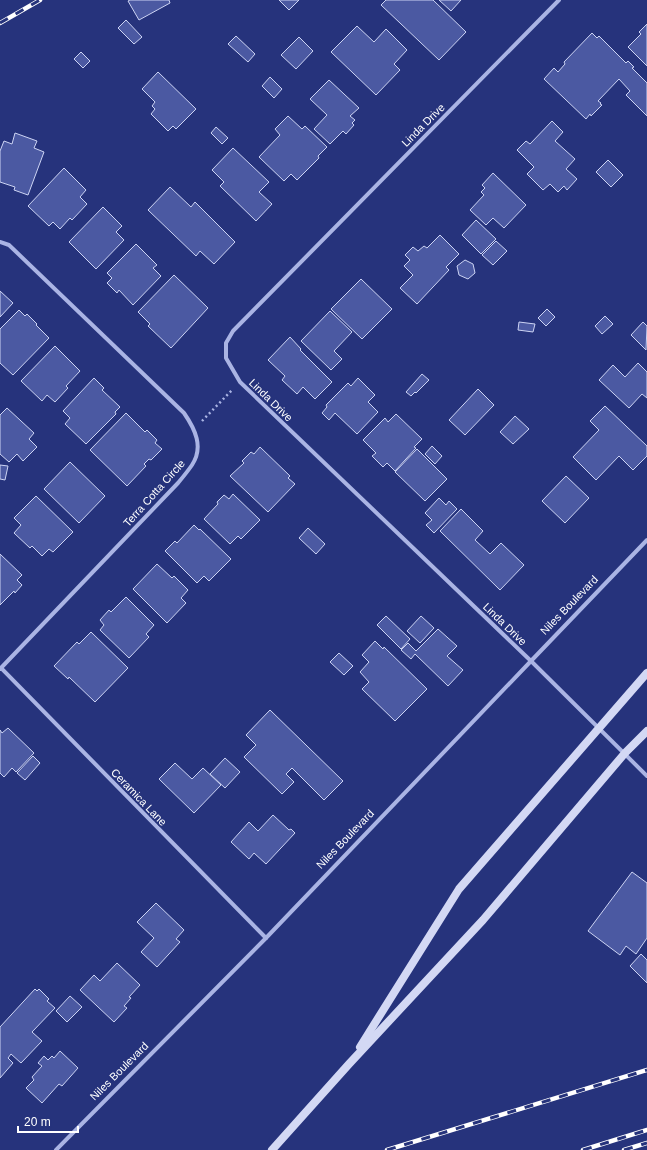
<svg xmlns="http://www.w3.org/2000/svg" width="647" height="1150" font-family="Arial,sans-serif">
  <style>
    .building { fill: #4b59a2; stroke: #cdd4f4 }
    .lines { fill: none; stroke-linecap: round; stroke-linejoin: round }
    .path { stroke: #aab4e4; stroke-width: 2.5; stroke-dasharray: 2 3; stroke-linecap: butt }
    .minor { stroke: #aab4e4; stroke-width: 4 }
    .secondary { stroke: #d3d8f4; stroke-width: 8 }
    .rail-casing { stroke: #fff; stroke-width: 4.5 }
    .rail { stroke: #26337c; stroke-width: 3; stroke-dasharray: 9; stroke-linecap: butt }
    .labels { text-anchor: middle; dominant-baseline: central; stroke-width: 3.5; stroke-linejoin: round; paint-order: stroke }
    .street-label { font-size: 11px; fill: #fff; stroke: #26337c }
  </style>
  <rect width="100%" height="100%" fill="#26337c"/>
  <g class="building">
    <path d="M130,0H169L170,3L139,20L128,1Z"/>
    <path d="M279,0H299L289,10Z"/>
    <path d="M386,0H433L466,32L439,60L381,5Z"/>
    <path d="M439,0H461L451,11Z"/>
    <path d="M126,20L142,37L134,44L118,28Z"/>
    <path d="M647,24V66L628,47L641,34L639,32Z"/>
    <path d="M357,26L374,42L386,29L407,50L394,64L400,70L376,95L331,52Z"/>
    <path d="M592,33L597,38L599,36L626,63L628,61L634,67L632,68L647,83V116L626,95L630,91L619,79L598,101L601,103L600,104L602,105L591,116L590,114L586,119L544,79L554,68L558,72L565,64L564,62Z"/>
    <path d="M236,36L255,54L248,62L228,44Z"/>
    <path d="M299,37L313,51L296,69L281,55Z"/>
    <path d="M81,52L90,61L83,68L74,59Z"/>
    <path d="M158,72L196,109L176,129L173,126L168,131L151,114L155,109L152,106L155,102L142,89Z"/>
    <path d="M270,77L282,89L274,98L262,86Z"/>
    <path d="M329,80L359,108L350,116L355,120L352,123L354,125L346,134L343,131L330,144L314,129L327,115L310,99Z"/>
    <path d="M288,116L302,129L305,126L327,147L318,156L319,158L297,180L291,174L284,181L259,157L280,135L275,129Z"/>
    <path d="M552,121L563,132L555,141L575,159L566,169L577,179L567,190L564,186L558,192L550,184L543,190L527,174L534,167L517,150L526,141L530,144Z"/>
    <path d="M216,127L228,138L222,144L211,133Z"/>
    <path d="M15,133L37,141L34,148L44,152L28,195L14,190L15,187L0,182V151L4,141L12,144Z"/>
    <path d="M233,148L269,182L259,192L272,204L256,221L220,186L224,182L212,170Z"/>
    <path d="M608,160L623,175L611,187L596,172Z"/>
    <path d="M64,168L86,190L80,197L87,204L72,220L70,218L60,229L53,222L49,226L28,206Z"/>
    <path d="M493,173L526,205L504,228L493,218L486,225L470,210L484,195L481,192L485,188L482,185Z"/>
    <path d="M170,187L191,207L195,202L235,242L214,264L200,251L196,256L148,210Z"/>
    <path d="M103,207L122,226L116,232L124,240L96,269L69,242Z"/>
    <path d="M476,220L496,239L481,254L462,235Z"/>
    <path d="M440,235L459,254L446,267L449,270L417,304L400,288L413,275L404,266L410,260L405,255L413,247L418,251L424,246L427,248Z"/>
    <path d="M496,241L507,251L493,265L482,255Z"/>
    <path d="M136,244L157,265L153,268L161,276L133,305L119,290L117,293L107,283L112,278L107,273Z"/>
    <path d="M465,260L473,264L475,273L468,279L459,275L457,266Z"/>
    <path d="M174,275L208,308L171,348L148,326L150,324L138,312Z"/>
    <path d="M361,279L392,309L362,339L331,309Z"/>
    <path d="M0,291L13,303L0,317Z"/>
    <path d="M547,309L555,317L546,326L538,318Z"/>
    <path d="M19,310L25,316L27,314L37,324L36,325L49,338L13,375L0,363V329Z"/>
    <path d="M330,311L352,332L334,351L342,359L331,370L301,341Z"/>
    <path d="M605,316L613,324L602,334L595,326Z"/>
    <path d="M519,322L535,324L533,332L518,330Z"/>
    <path d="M643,322L647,326L646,350L631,335Z"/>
    <path d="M290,337L301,349L300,350L332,382L315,399L303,387L297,394L282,380L285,376L268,360Z"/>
    <path d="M55,346L80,371L66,386L68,388L55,402L47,395L42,401L21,381Z"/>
    <path d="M638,363L647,372V398L642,394L629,408L599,380L613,365L625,377Z"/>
    <path d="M422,374L429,380L416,393L415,392L411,396L406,392Z"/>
    <path d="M94,378L104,388L102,390L120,407L115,412L116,414L86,444L65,424L70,418L63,411Z"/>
    <path d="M358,378L375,395L368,402L378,412L357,434L335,413L329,420L322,413L327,407L326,405L348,383L351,386Z"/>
    <path d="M478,389L494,405L465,435L449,420Z"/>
    <path d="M605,406L647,446V456L633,470L619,456L596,480L573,457L599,430L590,421Z"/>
    <path d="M7,408L34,433L29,439L37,447L23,461L17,454L9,462L0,454V415Z"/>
    <path d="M126,413L145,432L147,430L157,440L155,443L162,449L151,460L149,459L144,464L146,466L127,486L90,450Z"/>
    <path d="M396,414L422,439L414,447L416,448L395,471L387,463L383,467L372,456L376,453L363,440L385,418L388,422Z"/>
    <path d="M515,416L529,429L513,444L500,432Z"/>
    <path d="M432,446L442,456L435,464L425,454Z"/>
    <path d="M260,447L290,476L288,478L295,484L268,512L230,476L244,463L242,461L251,452L254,454Z"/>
    <path d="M417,449L447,479L425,501L395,472Z"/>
    <path d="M70,462L105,496L79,523L44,489Z"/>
    <path d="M0,465L8,466L5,480L0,479Z"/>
    <path d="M566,476L589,498L565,523L542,501Z"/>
    <path d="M233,494L260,520L241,539L238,536L230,544L204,519L218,504L217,502L224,495L229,499Z"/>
    <path d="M36,496L73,532L53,552L49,549L42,556L32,546L30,548L14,533L21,525L14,518Z"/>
    <path d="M439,498L446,505L449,501L457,509L434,533L426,525L432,520L425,513Z"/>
    <path d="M461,509L483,531L475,540L490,554L501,543L524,565L500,590L440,531Z"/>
    <path d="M194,525L199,530L200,529L231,559L209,581L204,576L197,583L165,551L175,541L177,543Z"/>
    <path d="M308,528L325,544L316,554L299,538Z"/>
    <path d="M0,554L22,575L17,580L22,585L15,593L14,591L0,605Z"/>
    <path d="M157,564L172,578L174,576L188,590L181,598L186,603L167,623L133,589Z"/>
    <path d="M126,597L154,625L146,634L149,637L129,658L100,630L104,625L100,620L109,610L111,612Z"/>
    <path d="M386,616L410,639L401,649L377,625Z"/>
    <path d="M421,616L434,628L420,643L407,631Z"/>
    <path d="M438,629L457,646L447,656L463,670L448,686L415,654L411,659L401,650L408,643L416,651Z"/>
    <path d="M91,632L128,668L95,702L69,677L68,679L54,666L77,642L79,644Z"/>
    <path d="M375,641L383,649L384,647L427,689L395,721L362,689L369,682L360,672L369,662L362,655Z"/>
    <path d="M339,653L353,666L344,675L330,662Z"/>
    <path d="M270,710L343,781L324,800L292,768L286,774L294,782L282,794L244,757L256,745L246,735Z"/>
    <path d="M8,728L34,753L16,772L12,768L4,777L0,773V730L2,733Z"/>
    <path d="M33,756L40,763L25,780L17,773Z"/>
    <path d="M225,758L240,772L225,788L210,774Z"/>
    <path d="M175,763L192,779L203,768L221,785L194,813L159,779Z"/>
    <path d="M273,815L289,830L291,829L295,833L266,864L254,853L249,859L231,842L249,822L258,831Z"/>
    <path d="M632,872L647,883V938L636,954L626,946L620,955L588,931Z"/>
    <path d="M156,903L184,930L176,939L180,942L157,967L141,952L154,938L137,922Z"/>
    <path d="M641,954L647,960V983L630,966Z"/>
    <path d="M117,963L140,985L129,997L131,998L124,1006L127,1008L114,1022L80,990L94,975L100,981Z"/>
    <path d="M35,989L37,991L39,989L49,999L47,1001L55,1008L32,1032L42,1041L21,1063L11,1054L8,1058L13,1063L0,1078V1027Z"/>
    <path d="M70,996L82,1007L67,1022L56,1011Z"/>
    <path d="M60,1051L78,1068L62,1086L59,1084L42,1103L26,1088L34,1080L32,1077L42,1066L38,1063L44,1056L48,1060L52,1056L54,1058Z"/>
  </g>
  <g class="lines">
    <path class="path" d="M202,421L232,390"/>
    <g class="minor">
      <path d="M559,0L233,331L226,343V358L240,382L531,661L647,776"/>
      <path d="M0,242L9,245L184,413C195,429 204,447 192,465C188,471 183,477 178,483L0,669"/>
      <path d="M1,668L266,938"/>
      <path d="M56,1150L266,938L531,661L647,540"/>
    </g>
    <g class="secondary">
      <path d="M360,1047L459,889L647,673"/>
      <path d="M272,1150L349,1064L483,920L625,753L647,731"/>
    </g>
    <g class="rail-casing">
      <g id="rail">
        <path d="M0,23L40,0"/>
        <path d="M387,1150L647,1070"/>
        <path d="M583,1150L647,1130"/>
        <path d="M624,1150L647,1143"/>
      </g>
    </g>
    <use href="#rail" class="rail"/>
  </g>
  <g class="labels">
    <g class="street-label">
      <text transform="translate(423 125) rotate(-45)">Linda Drive</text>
      <text transform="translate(271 400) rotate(44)">Linda Drive</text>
      <text transform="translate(154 493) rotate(-48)">Terra Cotta Circle</text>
      <text transform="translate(569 605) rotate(-46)">Niles Boulevard</text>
      <text transform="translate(505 624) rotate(44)">Linda Drive</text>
      <text transform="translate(139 797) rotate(46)">Ceramica Lane</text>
      <text transform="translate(345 839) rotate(-46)">Niles Boulevard</text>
      <text transform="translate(119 1071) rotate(-45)">Niles Boulevard</text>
    </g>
  </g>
  <path d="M18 1126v6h60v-6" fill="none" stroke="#ffffff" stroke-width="2"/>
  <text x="24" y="1126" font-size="12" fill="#ffffff" stroke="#26337c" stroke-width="3" paint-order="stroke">20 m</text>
</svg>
